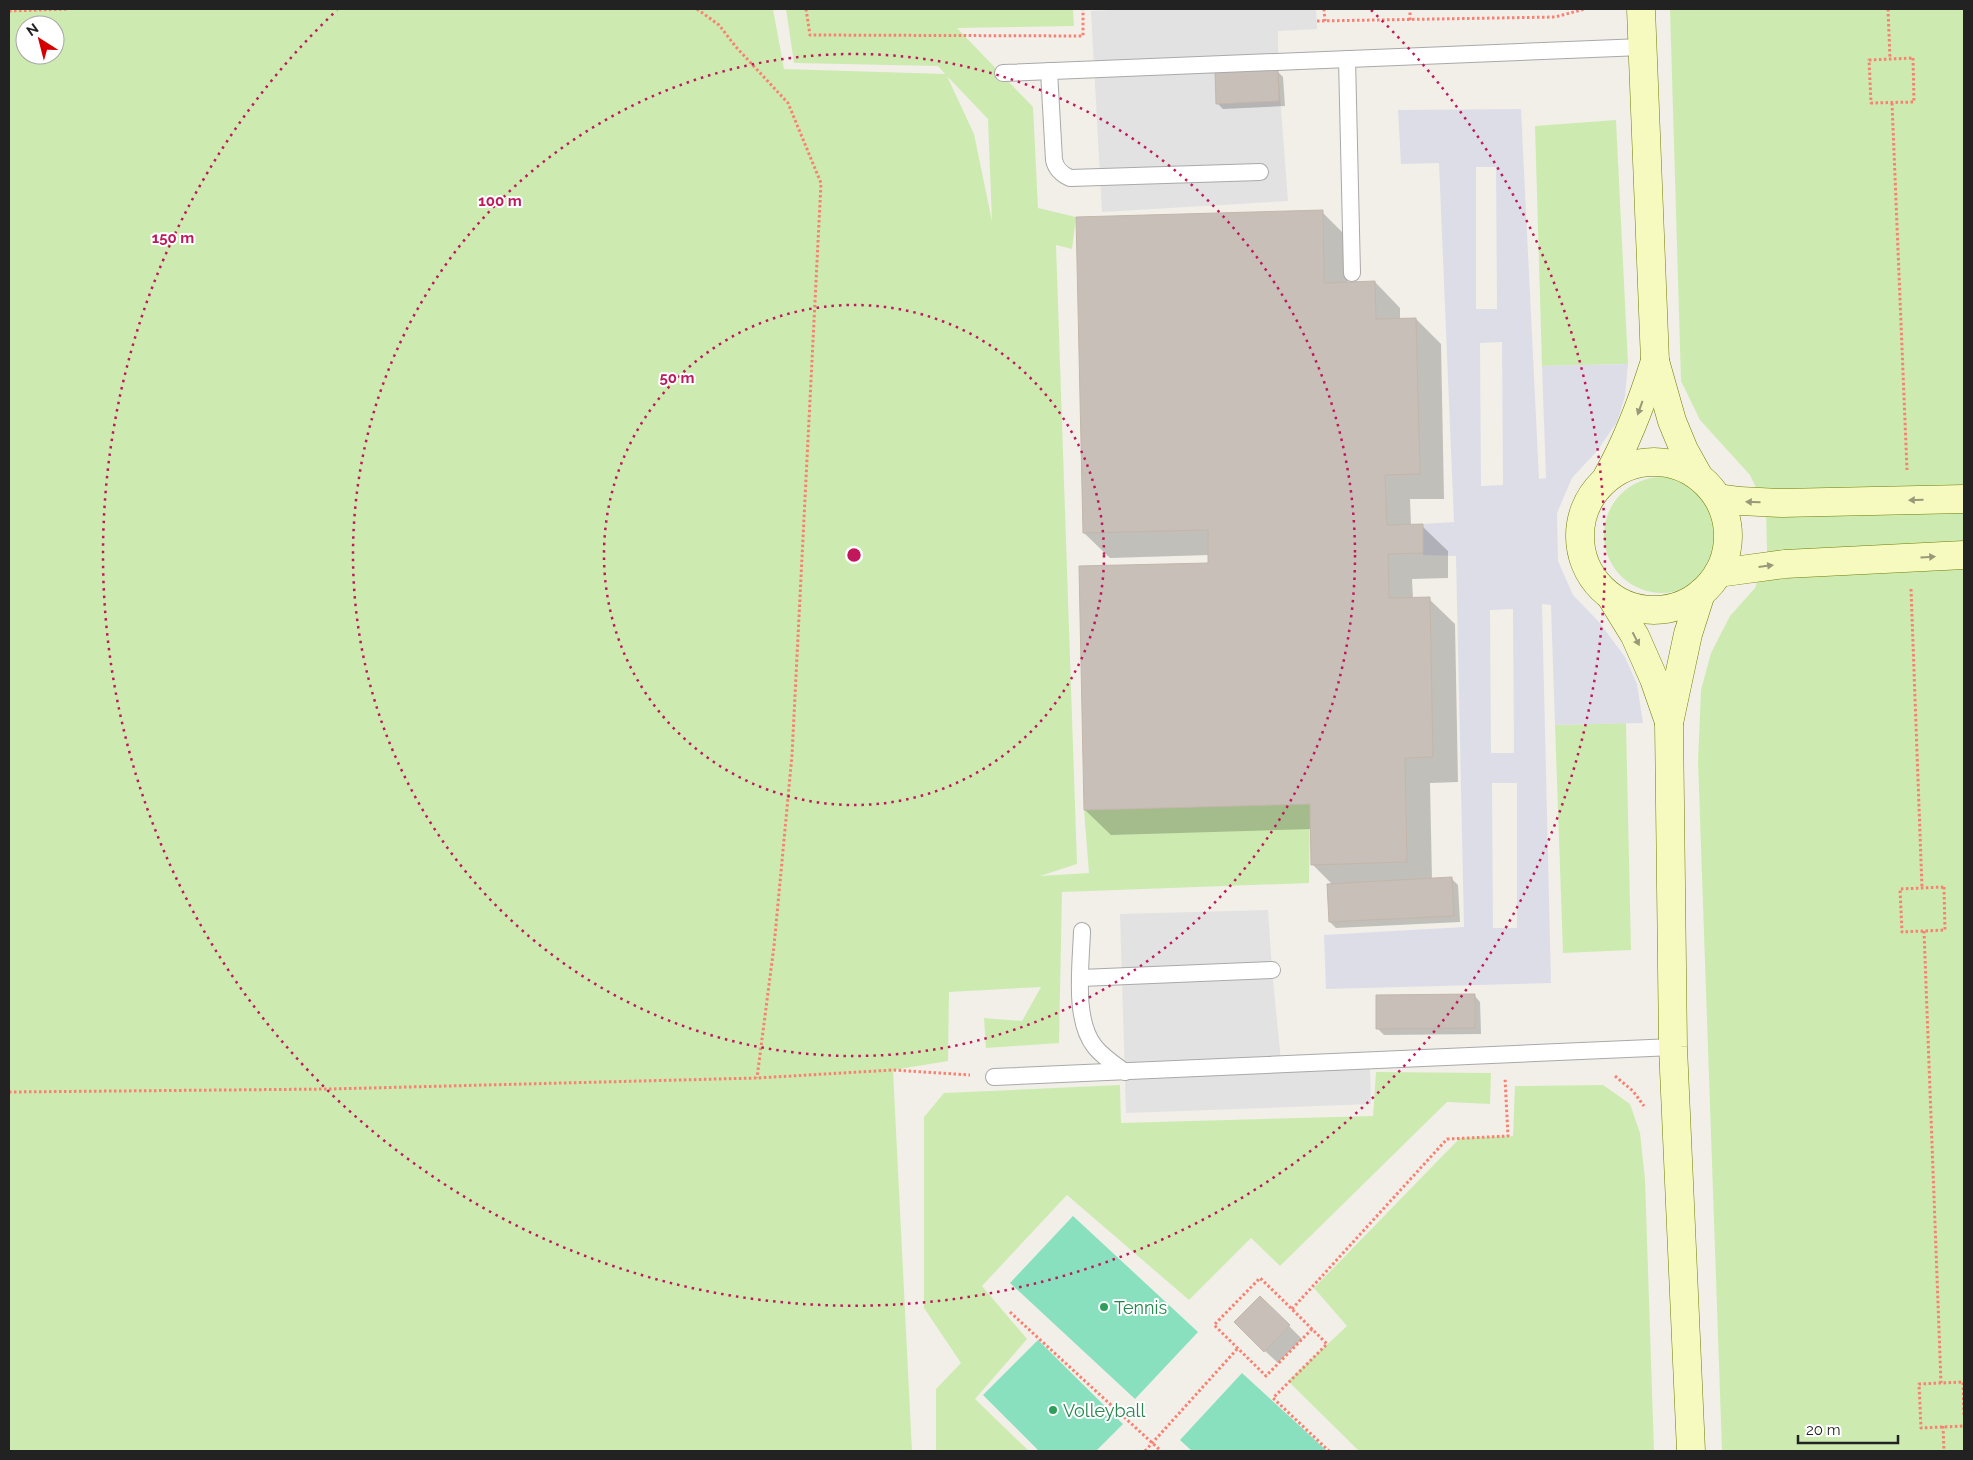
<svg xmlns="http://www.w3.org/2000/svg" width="1973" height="1460" font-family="Raleway,sans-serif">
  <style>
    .grass { fill: #cdebb0; fill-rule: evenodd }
    .pitch { fill: #88e0be }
    .parking { fill: #e2e2e2 }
    .plaza { fill: #dddde8; fill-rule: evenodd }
    .shadow { fill: #0003 }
    .building { fill: #c7bfb8; stroke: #c4b6ab }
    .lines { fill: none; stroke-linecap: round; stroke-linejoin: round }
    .lane-casing { stroke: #a9a9a9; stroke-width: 18 }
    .secondary-casing { stroke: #707d05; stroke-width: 29 }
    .path { stroke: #fa8072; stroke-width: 3; stroke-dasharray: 2.5 2.5; stroke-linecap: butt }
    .lane { stroke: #fff; stroke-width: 16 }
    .secondary { stroke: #f7fabf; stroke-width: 28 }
    .oneway { fill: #979978 }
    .ring { fill: none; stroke: #c2185b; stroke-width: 2.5; stroke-dasharray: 2.5 5 }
    .leisure-dot { fill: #2e9e5b; stroke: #fff; stroke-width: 2 }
    .labels { text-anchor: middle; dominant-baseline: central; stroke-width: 4; stroke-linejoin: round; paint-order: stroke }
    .leisure-label { font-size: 18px; fill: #27864d; stroke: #fff; text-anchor: start }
    .centre { fill: #c2185b; stroke: #fff; stroke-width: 2.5 }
    .ring-label { font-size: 15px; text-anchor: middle; font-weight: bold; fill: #c2185b; stroke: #fff; stroke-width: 4; stroke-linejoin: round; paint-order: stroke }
  </style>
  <rect width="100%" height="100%" fill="#f2efe9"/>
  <g class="grass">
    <path d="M9,9H773L784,69L945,74L938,66L794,63L786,9H1073L1074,26L957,28L1033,107L1038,208L1076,217L1072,249L1056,245L1077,864L1040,876L1089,873L1084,810L1310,804L1309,883L1062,892L1059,1043L986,1048L984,1018L1022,1021L1041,987L949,992L948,1061L893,1070L912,1451H9ZM25,25H55V55H25ZM947,76L988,119L992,221L974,134Z"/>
    <path d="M1670,9H1964V1451H1722L1698,761L1701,690L1711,653L1730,616L1755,588L1767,553L1766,509L1750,475L1700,420L1681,381Z"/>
    <path d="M1616,120L1628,364L1542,366L1535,126Z"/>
    <circle cx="1662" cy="535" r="58"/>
    <path d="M1626,723L1631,950L1563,953L1555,725Z"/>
    <path d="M1376,1072L1491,1073L1490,1104L1447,1102L1280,1266L1251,1238L1189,1300L1067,1195L982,1286L1027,1339L975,1399L1029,1451H936V1389L961,1363L924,1308V1117L944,1093L1120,1085L1121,1123L1373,1116Z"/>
    <path d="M1603,1085L1630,1104L1640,1133L1645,1179L1654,1451H1359L1288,1381L1347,1326L1314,1288L1460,1138L1513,1136L1515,1086Z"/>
  </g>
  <g class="pitch">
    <path d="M1073,1216L1198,1332L1135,1399L1010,1283Z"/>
    <path d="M1038,1340L1123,1424L1096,1451H1039L983,1395Z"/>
    <path d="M1242,1373L1327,1451H1192L1180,1440Z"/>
  </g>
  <g class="parking">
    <path d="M1132,9H1316L1317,29L1278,31V70L1288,201L1102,212L1091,11Z"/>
    <path d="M1268,910L1272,970L1282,1071L1370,1068L1371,1104L1126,1113L1120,914Z"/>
  </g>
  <path class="plaza" d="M1521,109L1539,479L1546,478L1542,366L1628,364L1625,396L1617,422L1597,451L1572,478L1557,513L1558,561L1573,595L1599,622L1625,657L1637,684L1643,723L1555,725L1551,605L1542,604L1551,983L1326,989L1324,935L1464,927L1456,556L1423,555V524L1454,522L1439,163L1401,164L1398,110ZM1476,167H1496L1497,309H1476ZM1502,342L1503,485L1481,486L1480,343ZM1513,609L1514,753H1491L1490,610ZM1492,783H1517V928H1493Z"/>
  <g class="shadow">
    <path d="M1277,71L1283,77L1285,106L1223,109L1217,103Z"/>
    <path d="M1322,212L1347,237L1348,283L1375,282L1400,308V319H1416L1441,344L1444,499H1410L1411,526H1422L1448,551V578L1412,579L1413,599H1429L1455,624L1458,782L1430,783L1432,880L1452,879L1458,885L1460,922L1336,928L1330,922L1333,885L1312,864V829L1111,835L1085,810L1210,564V555L1110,558L1084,533Z"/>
    <path d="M1474,995L1480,1002L1481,1034L1384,1035L1378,1029Z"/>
    <path d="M1260,1297L1302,1339L1278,1363L1248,1335Z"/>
  </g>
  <g class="building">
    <path d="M1278,70L1279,101L1216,104L1215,72Z"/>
    <path d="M1323,210L1324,283L1375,281L1376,319L1416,318L1420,474L1385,475L1387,525L1423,524V553L1388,554L1389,598L1430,597L1433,757L1405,758L1407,862L1311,865L1310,804L1084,810L1079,566L1208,563V530L1083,533L1076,217Z"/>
    <path d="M1452,877L1454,916L1329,922L1327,884Z"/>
    <path d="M1475,994V1028L1376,1029V995Z"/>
    <path d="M1260,1296L1290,1325L1264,1352L1234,1322Z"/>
  </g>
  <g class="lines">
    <g class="lane-casing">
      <g id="lane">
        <path d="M1347,59L1352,273"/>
        <path d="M1049,71L1054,160C1056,169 1061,174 1070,178L1260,172"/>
        <path d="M1003,73L1642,47"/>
        <path d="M1082,931C1081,965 1073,1020 1095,1047C1103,1057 1114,1064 1125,1072"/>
        <path d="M1081,978L1272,970"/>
        <path d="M994,1077L1673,1047"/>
      </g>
    </g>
    <g class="secondary-casing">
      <g id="secondary">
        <path d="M1641,9L1655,361L1672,421L1684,450L1699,477"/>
        <circle cx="1654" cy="536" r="74"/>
        <path d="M1607,477C1628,440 1642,402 1655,361"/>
        <path d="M1718,498L1740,501L1782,503L1964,499"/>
        <path d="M1718,573L1785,564L1964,555"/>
        <path d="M1611,597L1635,636L1654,679L1669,722"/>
        <path d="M1691,1451L1673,1047L1669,723L1688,634L1701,593"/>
      </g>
    </g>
    <g class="path">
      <path d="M697,9L719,25L736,47L788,103L821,183L792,755L774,946L757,1078"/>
      <path d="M806,9L810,35L1083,36V9"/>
      <path d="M1324,9L1325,21"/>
      <path d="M1888,9L1890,59"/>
      <path d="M9,11L68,9"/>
      <path d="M1410,20V9"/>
      <path d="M1317,21L1555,17L1585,9"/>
      <path d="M1913,58L1914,102L1871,103L1869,60Z"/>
      <path d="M1892,103L1907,470"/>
      <path d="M1911,589L1922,888"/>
      <path d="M1944,887L1945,930L1902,932L1900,889Z"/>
      <path d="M1924,931L1941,1383"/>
      <path d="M1615,1076L1633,1091L1644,1106"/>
      <path d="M9,1092L331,1089L757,1078L893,1070L970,1075"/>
      <path d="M1292,1309L1447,1139L1508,1136L1505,1078"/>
      <path d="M1010,1312L1161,1451"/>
      <path d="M1312,1329L1266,1376L1214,1325L1260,1278C1283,1300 1305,1322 1327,1344L1273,1398L1329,1451"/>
      <path d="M1964,1415L1963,1382L1919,1384L1921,1428L1964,1426"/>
      <path d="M1943,1426L1944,1451"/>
      <path d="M1145,1451L1238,1348"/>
    </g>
    <use href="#lane" class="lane"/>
    <use href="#secondary" class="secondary"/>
  </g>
  <defs><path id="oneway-solid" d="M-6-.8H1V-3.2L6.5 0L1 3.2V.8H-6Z" transform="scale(1.25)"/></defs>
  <g class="oneway">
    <use href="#oneway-solid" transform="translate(1640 408) rotate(110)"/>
    <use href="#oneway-solid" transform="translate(1916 500) rotate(179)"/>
    <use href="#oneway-solid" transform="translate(1753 502) rotate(-178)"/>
    <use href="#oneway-solid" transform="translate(1928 557) rotate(-3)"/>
    <use href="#oneway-solid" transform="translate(1766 566) rotate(-7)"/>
    <use href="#oneway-solid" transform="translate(1636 639) rotate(63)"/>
  </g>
  <g class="ring">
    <circle cx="854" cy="555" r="250"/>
    <circle cx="854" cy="555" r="501"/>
    <path d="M1371 10A751 751 0 1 1 337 10"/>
  </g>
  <g class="leisure-dot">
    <circle cx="1104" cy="1307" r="5"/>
    <circle cx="1053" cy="1410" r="5"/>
  </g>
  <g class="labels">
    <g class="leisure-label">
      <text x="1114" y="1307">Tennis</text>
      <text x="1063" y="1410">Volleyball</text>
    </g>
  </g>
  <circle cx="854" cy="555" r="8" class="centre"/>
  <g class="ring-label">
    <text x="500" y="206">100 m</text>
    <text x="173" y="243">150 m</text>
    <text x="677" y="383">50 m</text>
  </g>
  <rect width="1973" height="1460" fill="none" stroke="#222222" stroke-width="20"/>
  <g transform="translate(40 40) rotate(324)"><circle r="24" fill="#ffffff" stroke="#a7a7a7"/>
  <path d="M0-4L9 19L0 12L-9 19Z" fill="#d40000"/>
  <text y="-8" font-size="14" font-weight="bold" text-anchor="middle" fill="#222222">N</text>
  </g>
  <path d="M1798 1435v8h100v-8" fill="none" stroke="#222222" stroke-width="2.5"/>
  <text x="1806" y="1435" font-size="15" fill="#222222" stroke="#ffffff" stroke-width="4" paint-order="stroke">20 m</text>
</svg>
